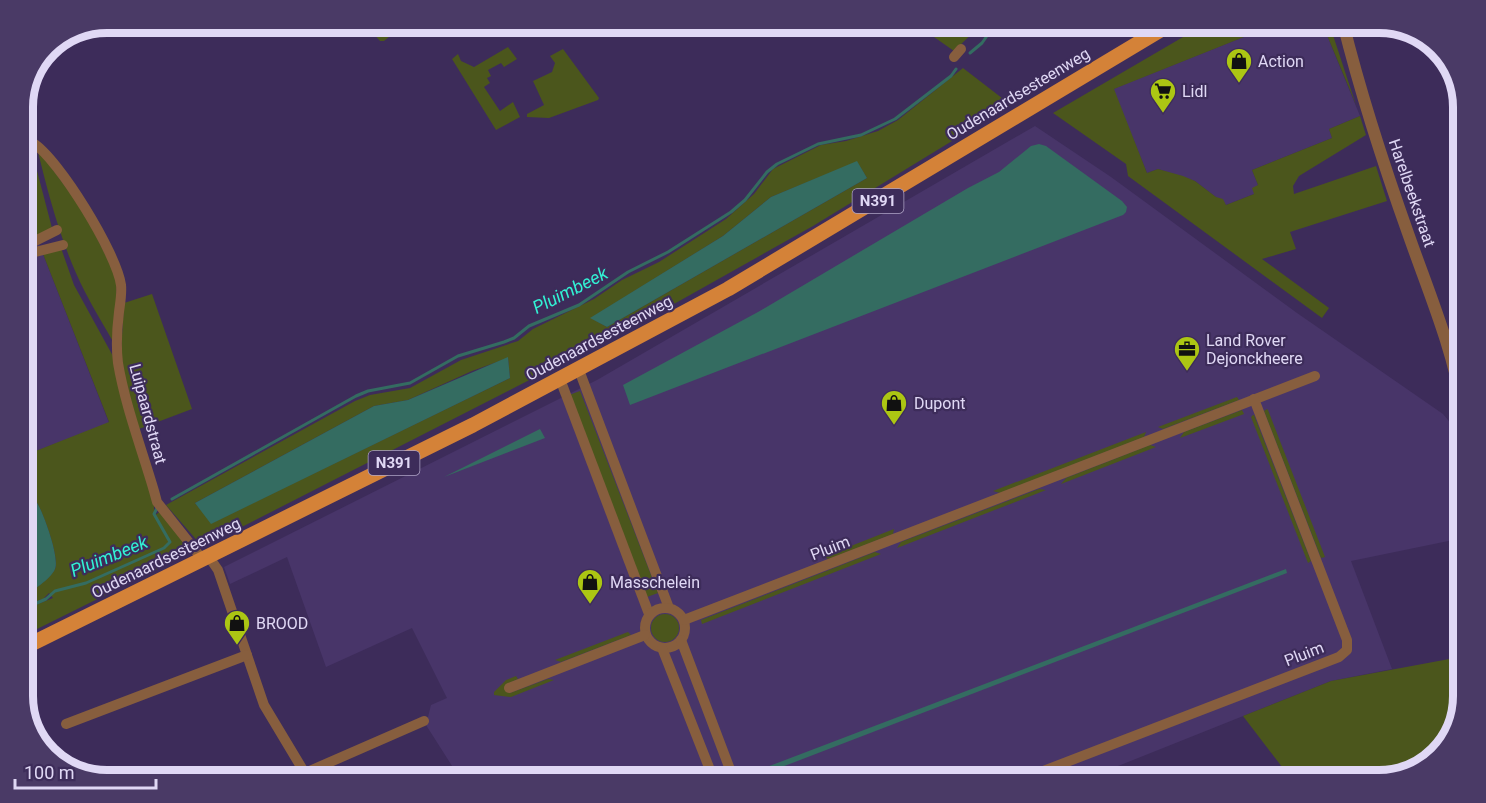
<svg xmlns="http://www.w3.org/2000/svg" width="1486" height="803" font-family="Roboto,sans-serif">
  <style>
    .built { fill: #483569 }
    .green { fill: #4b561c; fill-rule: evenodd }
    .water { fill: #346c61 }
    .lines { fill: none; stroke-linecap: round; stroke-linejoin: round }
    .stream { stroke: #346c61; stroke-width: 3 }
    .minor { stroke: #875e3e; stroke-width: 10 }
    .tertiary { stroke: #875e3e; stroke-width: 12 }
    .primary { stroke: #d48238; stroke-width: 15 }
    .labels { text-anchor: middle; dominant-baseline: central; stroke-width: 4.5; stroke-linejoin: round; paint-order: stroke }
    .shield { fill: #3d2c5a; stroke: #afa4c6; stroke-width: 1.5 }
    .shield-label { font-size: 15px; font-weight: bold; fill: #e0d8f5 }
    .poi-label { font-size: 16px; fill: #e0d8f5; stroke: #3d2c5a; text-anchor: start }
    .street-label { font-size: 16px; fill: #e0d8f5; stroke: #3d2c5a }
    .water-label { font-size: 18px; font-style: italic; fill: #32f2d4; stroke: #3d2c5a }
    .rim { fill: none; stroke: #e0d8f5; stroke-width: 8 }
  </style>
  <rect width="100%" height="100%" fill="#3d2c5a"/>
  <g class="built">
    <path d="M1279,23H1322L1360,116L1329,129L1332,138L1252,170L1258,185L1254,194L1226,205L1195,181L1158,169L1147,173L1113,89Z"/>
    <path d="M1035,126L1111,177L1297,313L1443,414L1457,431L1463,457V538L1351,561L1392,669L1331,681L1083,780H461L426,725L431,705L447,698L412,628L326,667L287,557L230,584L224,567L597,380Z"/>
    <path d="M23,203L109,423L23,456Z"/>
  </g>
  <g class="green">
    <path d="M369,23H406L384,41H380L373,33Z"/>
    <path d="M914,23H983L954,51Z"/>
    <path d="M1207,23H1279L1114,89L1147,173L1158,169L1183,176L1195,181L1216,197L1223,199L1226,205L1254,194L1252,188L1258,185L1252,170L1332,138L1329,129L1360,116L1366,135L1299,176L1293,186L1294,194L1376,166L1387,201L1290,232L1296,249L1262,259L1329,308L1322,318L1128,176L1126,164L1053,113Z"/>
    <path d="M1322,23H1329L1356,105Z"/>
    <path d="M508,47L517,59L504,67L501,63L488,70L491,76L487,78L490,83L484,87L500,111L513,102L520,117L496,130L452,59L458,54L461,61L474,67Z"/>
    <path d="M563,49L599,98L598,100L549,118L527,117V114L544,105L533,81L552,72L555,63L550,56Z"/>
    <path d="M963,68L1011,105L813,226L633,327L232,532L201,545L166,505L355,401L370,395L410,388L461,360L518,341L533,329L594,299L622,280L659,262L726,219L754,194L773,169L821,145L846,141L878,131L898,120ZM857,162L867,178L607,327L591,318L723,236L771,197ZM508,358L510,378L212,523L195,503L374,406L408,400L472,371Z"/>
    <path d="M23,131L30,144L52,228L36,237L23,203Z"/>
    <path d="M37,148L84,212L117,278L115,345C105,327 94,310 85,292C62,247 49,197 37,148Z"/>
    <path d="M61,248L74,285L114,358L154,501V516L162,510L190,548L188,554L23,636V610L53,598L49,593L43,599L23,606V597C32,591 50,579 55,569C60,558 43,512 36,501C33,496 28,491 23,488V456L109,422L43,254Z"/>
    <path d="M152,294L192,409L139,429L125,381L121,352L124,303Z"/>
    <path d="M580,391L658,593L647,597L569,395Z"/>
    <path d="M1237,397L1239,400L1163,429L1158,427Z"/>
    <path d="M1267,409L1268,410L1325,557L1321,558L1264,411Z"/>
    <path d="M1242,410L1244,414L1180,438L1184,432Z"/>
    <path d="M1253,415H1254L1311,561L1308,563L1251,417Z"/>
    <path d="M1146,432L1144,437L1000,493L993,491Z"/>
    <path d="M1150,445L1156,447L1061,484L1066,478Z"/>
    <path d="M1039,489L1046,490L897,548L901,542Z"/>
    <path d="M894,529L893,534L829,559L823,557Z"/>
    <path d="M875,552L881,554L702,624L701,620Z"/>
    <circle cx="665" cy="628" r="14"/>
    <path d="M628,632L631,635L561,662L555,660Z"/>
    <path d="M1460,657L1463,676V696L1455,733L1411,771L1380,780H1292L1243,716L1331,681Z"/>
    <path d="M516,676L518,679L507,684L510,693L548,679L554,680L511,697L494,695V692L506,680Z"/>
  </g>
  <g class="water">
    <path d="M1039,144L1046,146L1122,201L1127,207L1126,212L1123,215L630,405L623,385L758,312L968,188L999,172L1031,146Z"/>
    <path d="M857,161L867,178L607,327L590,318L723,236L771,197Z"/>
    <path d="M508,357L510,378L211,524L195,503L374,406L408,400Z"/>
    <path d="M540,429L545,438L444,477Z"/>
    <path d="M23,488C28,491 33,496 36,501C43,511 60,558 55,569C51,579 32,591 23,597V573L34,546L30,521L23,506Z"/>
    <path d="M1286,569L1287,573L761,775L759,770Z"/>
  </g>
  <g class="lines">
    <g class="stream">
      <path d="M970,53L982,43L996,23"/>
      <path d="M172,499L356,396L368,391L410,383L458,356L504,342L514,338L529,326L579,305L628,272L668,252L731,212L745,200L767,172L777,164L818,144L861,135L895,119L951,76L956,69"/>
      <path d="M23,609L46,599L55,591L86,583L164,548L170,542L154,514L157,508"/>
    </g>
    <g class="minor">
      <path d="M954,57L961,49"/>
      <path d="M33,143C59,159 117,254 121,285C122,294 120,304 119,312C117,328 116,347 118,363C125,405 142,450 154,491L157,502L203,560"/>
      <path d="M23,247L57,230"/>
      <path d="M23,255L63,245"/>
      <path d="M579,370L669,608"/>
      <path d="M560,379L649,614"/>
      <path d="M209,557L218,570L264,705L309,780"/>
      <circle cx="665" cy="628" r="20"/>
      <path d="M684,620L1315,376"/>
      <path d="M681,640L734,780"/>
      <path d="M662,648L714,780"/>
      <path d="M1463,663V664"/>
      <path d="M509,688L645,635"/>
      <path d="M66,724L247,655"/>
      <path d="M1093,772L1100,780"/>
      <path d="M305,773L424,721"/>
      <path d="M1020,780L1339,657L1347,650V640L1254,399"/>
    </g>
    <path class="tertiary" d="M1343,23C1361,95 1384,166 1409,236C1429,293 1453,349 1463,410"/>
    <path class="primary" d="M23,648L473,425L728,289L1172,23"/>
  </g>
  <defs>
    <g id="shop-pin" transform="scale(1.35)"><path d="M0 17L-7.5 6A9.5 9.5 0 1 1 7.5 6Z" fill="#acc613" stroke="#3d2c5a"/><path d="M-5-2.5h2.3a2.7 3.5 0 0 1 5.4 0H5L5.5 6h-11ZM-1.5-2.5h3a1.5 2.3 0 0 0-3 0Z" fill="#111"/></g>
    <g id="supermarket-pin" transform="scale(1.35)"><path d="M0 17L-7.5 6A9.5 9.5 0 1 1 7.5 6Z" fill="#acc613" stroke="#3d2c5a"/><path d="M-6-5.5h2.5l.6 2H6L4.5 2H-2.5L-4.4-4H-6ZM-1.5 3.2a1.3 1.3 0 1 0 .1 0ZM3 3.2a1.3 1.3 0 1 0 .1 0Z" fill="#111"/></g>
    <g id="office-pin" transform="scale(1.35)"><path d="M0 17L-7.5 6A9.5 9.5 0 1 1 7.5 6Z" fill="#acc613" stroke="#3d2c5a"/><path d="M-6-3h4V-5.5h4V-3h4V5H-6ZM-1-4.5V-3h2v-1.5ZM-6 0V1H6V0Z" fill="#111"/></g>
  </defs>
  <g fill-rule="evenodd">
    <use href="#shop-pin" x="1239" y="61"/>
    <use href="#supermarket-pin" x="1163" y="91"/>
    <use href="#office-pin" x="1187" y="349"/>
    <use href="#shop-pin" x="894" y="403"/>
    <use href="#shop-pin" x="590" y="582"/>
    <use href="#shop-pin" x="237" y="623"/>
  </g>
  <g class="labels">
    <g class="shield">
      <rect x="852.5" y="189" width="51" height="24" rx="4.5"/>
      <rect x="368.5" y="451" width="51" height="24" rx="4.5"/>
    </g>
    <g class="shield-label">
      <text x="878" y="201">N391</text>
      <text x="394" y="463">N391</text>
    </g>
    <g class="poi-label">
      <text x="1258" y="61">Action</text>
      <text x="1182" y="91">Lidl</text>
      <text x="1206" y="340">Land Rover<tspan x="1206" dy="18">Dejonckheere</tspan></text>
      <text x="914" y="403">Dupont</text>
      <text x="610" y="582">Masschelein</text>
      <text x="256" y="623">BROOD</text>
    </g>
    <g class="street-label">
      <text transform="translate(1018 94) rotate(-31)">Oudenaardsesteenweg</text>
      <text transform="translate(1412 193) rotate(71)">Harelbeekstraat</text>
      <text transform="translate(599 338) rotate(-28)">Oudenaardsesteenweg</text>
      <text transform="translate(148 414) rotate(75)">Luipaardstraat</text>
      <text transform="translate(830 548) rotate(-21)">Pluim</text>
      <text transform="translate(166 558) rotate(-26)">Oudenaardsesteenweg</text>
      <text transform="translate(1304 654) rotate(-21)">Pluim</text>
    </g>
    <g class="water-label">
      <text transform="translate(570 290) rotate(-27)">Pluimbeek</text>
      <text transform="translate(109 556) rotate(-22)">Pluimbeek</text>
    </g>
  </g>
  <path d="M0 0H1486V803H0ZM107 33H1379A74 74 0 0 1 1453 107V696A74 74 0 0 1 1379 770H107A74 74 0 0 1 33 696V107A74 74 0 0 1 107 33Z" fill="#4a3a66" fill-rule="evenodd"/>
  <path class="rim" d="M107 33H1379A74 74 0 0 1 1453 107V696A74 74 0 0 1 1379 770H107A74 74 0 0 1 33 696V107A74 74 0 0 1 107 33Z"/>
  <path d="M15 779v9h141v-9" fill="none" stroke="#e0d8f5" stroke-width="3"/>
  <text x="24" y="779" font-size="18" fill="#e0d8f5" stroke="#3d2c5a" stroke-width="4.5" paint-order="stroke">100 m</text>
</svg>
